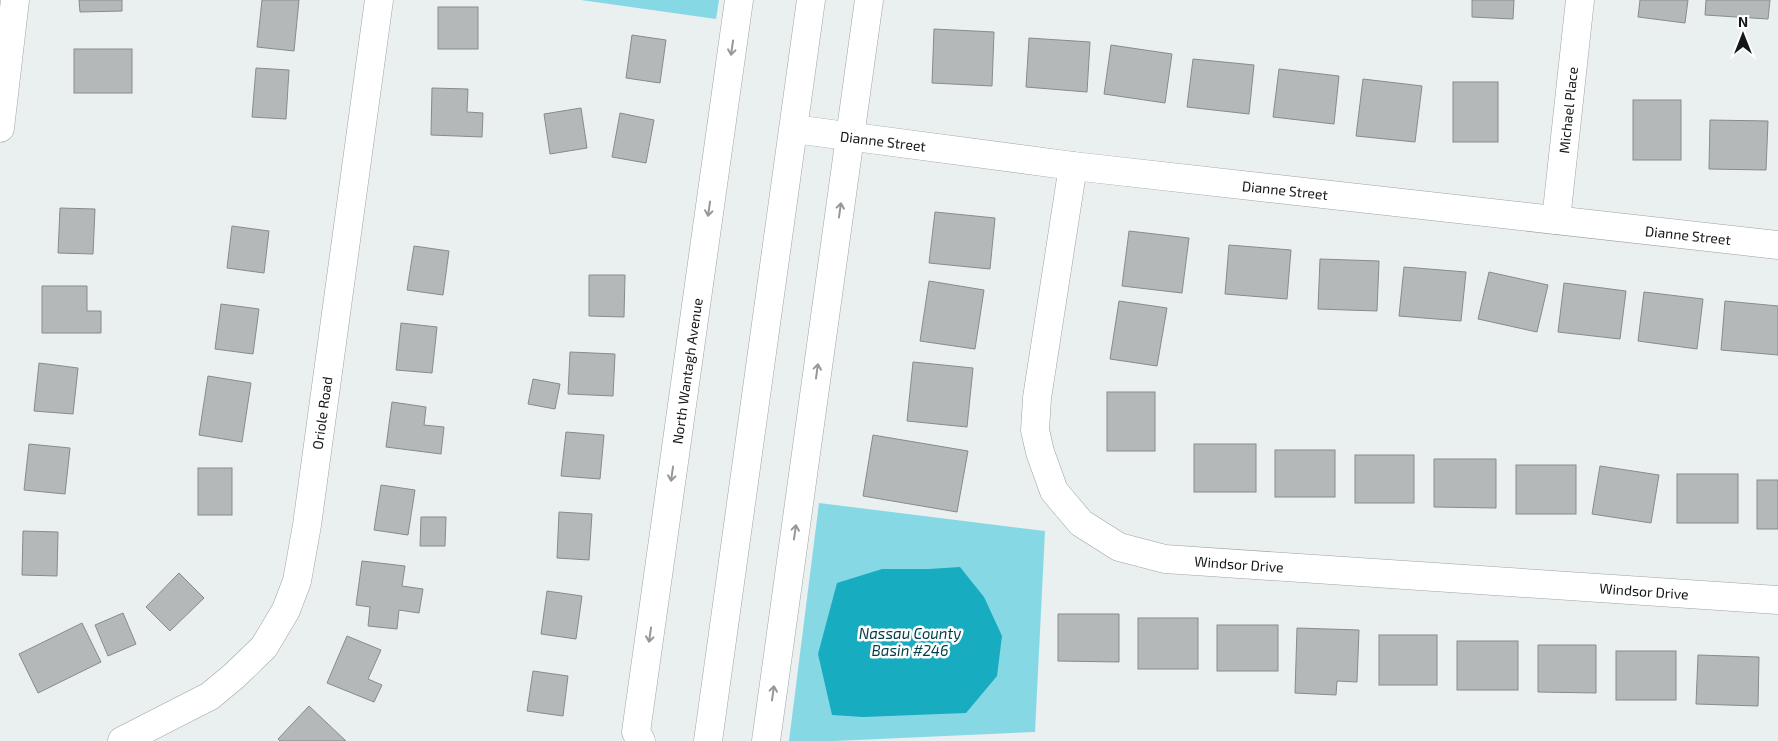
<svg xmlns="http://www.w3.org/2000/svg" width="1778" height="741" font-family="'Exo 2',sans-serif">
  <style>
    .green { fill: #87d8e5 }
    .water { fill: #17acbf }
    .building { fill: #b4b8b9; stroke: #878b8c }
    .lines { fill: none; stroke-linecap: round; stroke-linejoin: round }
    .street-casing { stroke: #9ea3a3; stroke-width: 29 }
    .secondary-casing { stroke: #9ea3a3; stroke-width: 29 }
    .street { stroke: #fff; stroke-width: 28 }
    .secondary { stroke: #fff; stroke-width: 28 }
    .oneway { stroke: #969797 }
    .labels { text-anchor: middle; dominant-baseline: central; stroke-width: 5; stroke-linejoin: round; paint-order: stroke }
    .street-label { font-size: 14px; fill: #151717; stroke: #fff }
    .water-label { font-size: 15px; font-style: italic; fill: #003f46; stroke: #fff }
  </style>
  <rect width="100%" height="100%" fill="#eaeff0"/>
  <g class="green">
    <path d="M581,0H719L716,19Z"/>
    <path d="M819,503L1045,531L1035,732L834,741H789Z"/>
  </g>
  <path class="water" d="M960,567L984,597L1002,636L997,676L966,713L863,717L832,715L818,654L837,583L882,569H929Z"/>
  <g class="building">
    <path d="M79,0H122V11L80,12Z"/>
    <path d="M262,0H299L294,51L257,47Z"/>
    <path d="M1472,0H1514L1513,19L1472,17Z"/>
    <path d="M1640,0H1688L1685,23L1638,17Z"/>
    <path d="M1706,0H1770L1768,19L1705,15Z"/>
    <rect x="438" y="7" width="40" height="42"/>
    <path d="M934,29L994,32L992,86L932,83Z"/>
    <path d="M632,35L666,40L660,83L626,78Z"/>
    <path d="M1029,38L1090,42L1087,92L1026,87Z"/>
    <path d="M1111,45L1172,54L1165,103L1104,94Z"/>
    <rect x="74" y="49" width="58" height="44"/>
    <path d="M1193,59L1254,65L1249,114L1187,107Z"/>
    <path d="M256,68L289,70L286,119L252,117Z"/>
    <path d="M1279,69L1339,76L1334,124L1273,117Z"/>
    <path d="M1363,79L1422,86L1415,142L1356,136Z"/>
    <rect x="1453" y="82" width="45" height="60"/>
    <path d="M432,88L468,89L467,112L483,113L482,137L431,135Z"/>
    <rect x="1633" y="100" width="48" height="60"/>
    <path d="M581,108L587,148L550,154L544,114Z"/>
    <path d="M620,113L654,120L646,163L612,157Z"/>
    <path d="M1710,120L1768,121L1766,170L1709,169Z"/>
    <path d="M60,208L95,209L93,254L58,253Z"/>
    <path d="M935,212L995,218L990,269L929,263Z"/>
    <path d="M232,226L269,231L264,273L227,268Z"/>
    <path d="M1129,231L1189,238L1182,293L1122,286Z"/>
    <path d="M1229,245L1291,250L1287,299L1225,294Z"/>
    <path d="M414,246L449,251L443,295L407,290Z"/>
    <path d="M1320,259L1379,261L1377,311L1318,309Z"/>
    <path d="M1404,267L1466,272L1461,321L1399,316Z"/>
    <path d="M1489,272L1548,285L1537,332L1478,319Z"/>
    <path d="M589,275H625L624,317L589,316Z"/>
    <path d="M929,281L984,290L975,349L920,341Z"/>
    <path d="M1564,283L1626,291L1620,339L1558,332Z"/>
    <path d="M42,286H87V311H101V333H42Z"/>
    <path d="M1644,292L1703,299L1697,349L1638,341Z"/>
    <path d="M1119,301L1167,308L1157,366L1110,359Z"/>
    <path d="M1725,301L1778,306V355L1721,350Z"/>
    <path d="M221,304L259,309L253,354L215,349Z"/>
    <path d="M401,323L437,327L432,373L396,370Z"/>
    <path d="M570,352L615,354L613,396L568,394Z"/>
    <path d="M913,362L973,368L967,427L907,421Z"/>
    <path d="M39,363L78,368L73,414L34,411Z"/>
    <path d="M208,376L251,383L242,442L199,435Z"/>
    <path d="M533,379L560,384L555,409L528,404Z"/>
    <rect x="1107" y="392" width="48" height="59"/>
    <path d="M392,402L426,407L424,425L444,427L441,454L386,447Z"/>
    <path d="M566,432L604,435L600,479L561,476Z"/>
    <path d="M873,435L968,451L957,512L863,496Z"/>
    <path d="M29,444L70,448L65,494L24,490Z"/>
    <rect x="1194" y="444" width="62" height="48"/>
    <rect x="1275" y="450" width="60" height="47"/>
    <rect x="1355" y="455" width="59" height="48"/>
    <path d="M1434,459H1496V508L1434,507Z"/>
    <rect x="1516" y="465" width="60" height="49"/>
    <path d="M1600,466L1659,475L1651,523L1592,514Z"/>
    <rect x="198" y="468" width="34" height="47"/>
    <rect x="1677" y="474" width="61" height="49"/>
    <rect x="1757" y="480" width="21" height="49"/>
    <path d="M381,485L415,490L408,535L374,530Z"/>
    <path d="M559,512L592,514L589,560L557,558Z"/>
    <path d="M421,517H446L445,546H420Z"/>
    <path d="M23,531L58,532L57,576L22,575Z"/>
    <path d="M362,561L405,566L402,586L423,589L419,613L399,610L397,629L368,626L370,607L356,605Z"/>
    <path d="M179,573L204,598L170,631L146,607Z"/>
    <path d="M547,591L582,596L576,639L541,634Z"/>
    <path d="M123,613L136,644L108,656L95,625Z"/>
    <path d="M1058,614H1119V662L1058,661Z"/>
    <rect x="1138" y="618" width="60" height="51"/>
    <path d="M82,623L101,662L38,693L19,654Z"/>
    <rect x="1217" y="625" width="61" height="46"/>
    <path d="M1297,628L1359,630L1357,682L1337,681L1336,695L1295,693Z"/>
    <rect x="1379" y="635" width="58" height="50"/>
    <path d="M347,636L381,650L368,679L382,685L374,702L327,683Z"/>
    <rect x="1457" y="641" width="61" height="49"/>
    <path d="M1538,645H1596V693L1538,692Z"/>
    <rect x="1616" y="651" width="60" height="49"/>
    <path d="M1698,655L1759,657L1758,706L1696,704Z"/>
    <path d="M533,671L568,676L563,716L527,711Z"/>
    <path d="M309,706L346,741H280L278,739Z"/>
  </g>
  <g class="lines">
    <g class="street-casing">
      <g id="street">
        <path d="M0,128L15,0"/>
        <path d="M794,129L1073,166L1778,245"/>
        <path d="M1073,166L1037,398L1035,430L1040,452L1054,491L1081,523L1119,547L1165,559L1778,600"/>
        <path d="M1556,220L1580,0"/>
        <path d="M122,741L210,696L234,676L264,647L286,610L297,581L307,525L379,0"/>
        <path d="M641,741L636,732L739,0"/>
        <path d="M766,741L869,0"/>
      </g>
    </g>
    <g class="secondary-casing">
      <path id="secondary" d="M708,741L811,0"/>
    </g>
    <use href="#street" class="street"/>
    <use href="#secondary" class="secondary"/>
  </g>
  <defs><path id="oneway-shaft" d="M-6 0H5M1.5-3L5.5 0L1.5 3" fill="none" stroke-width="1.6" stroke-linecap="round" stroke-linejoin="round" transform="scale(1.25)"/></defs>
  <g class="oneway">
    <use href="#oneway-shaft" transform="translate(732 48) rotate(98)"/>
    <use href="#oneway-shaft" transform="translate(709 209) rotate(98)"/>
    <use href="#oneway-shaft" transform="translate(840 210) rotate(-82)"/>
    <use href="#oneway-shaft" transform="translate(817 371) rotate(-82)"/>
    <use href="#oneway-shaft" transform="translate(672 474) rotate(98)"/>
    <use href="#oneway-shaft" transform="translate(795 532) rotate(-82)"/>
    <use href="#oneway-shaft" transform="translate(650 635) rotate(98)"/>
    <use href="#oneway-shaft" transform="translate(773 693) rotate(-82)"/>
  </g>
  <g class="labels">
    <g class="street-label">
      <text transform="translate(1568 110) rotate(-84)">Michael Place</text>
      <text transform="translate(883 141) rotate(7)">Dianne Street</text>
      <text transform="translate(1285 190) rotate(6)">Dianne Street</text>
      <text transform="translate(1688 235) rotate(6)">Dianne Street</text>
      <text transform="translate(687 371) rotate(-82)">North Wantagh Avenue</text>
      <text transform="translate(322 413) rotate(-82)">Oriole Road</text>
      <text transform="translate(1239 564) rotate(4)">Windsor Drive</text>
      <text transform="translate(1644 591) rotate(4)">Windsor Drive</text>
    </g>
    <g class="water-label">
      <text x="910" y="633">Nassau County<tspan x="910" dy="17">Basin #246</tspan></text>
    </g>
  </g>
  <g transform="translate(1743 35)" stroke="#ffffff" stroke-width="4" paint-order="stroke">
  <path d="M0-4L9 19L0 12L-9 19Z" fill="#151717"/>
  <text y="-8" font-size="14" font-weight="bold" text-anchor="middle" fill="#151717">N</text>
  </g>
</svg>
